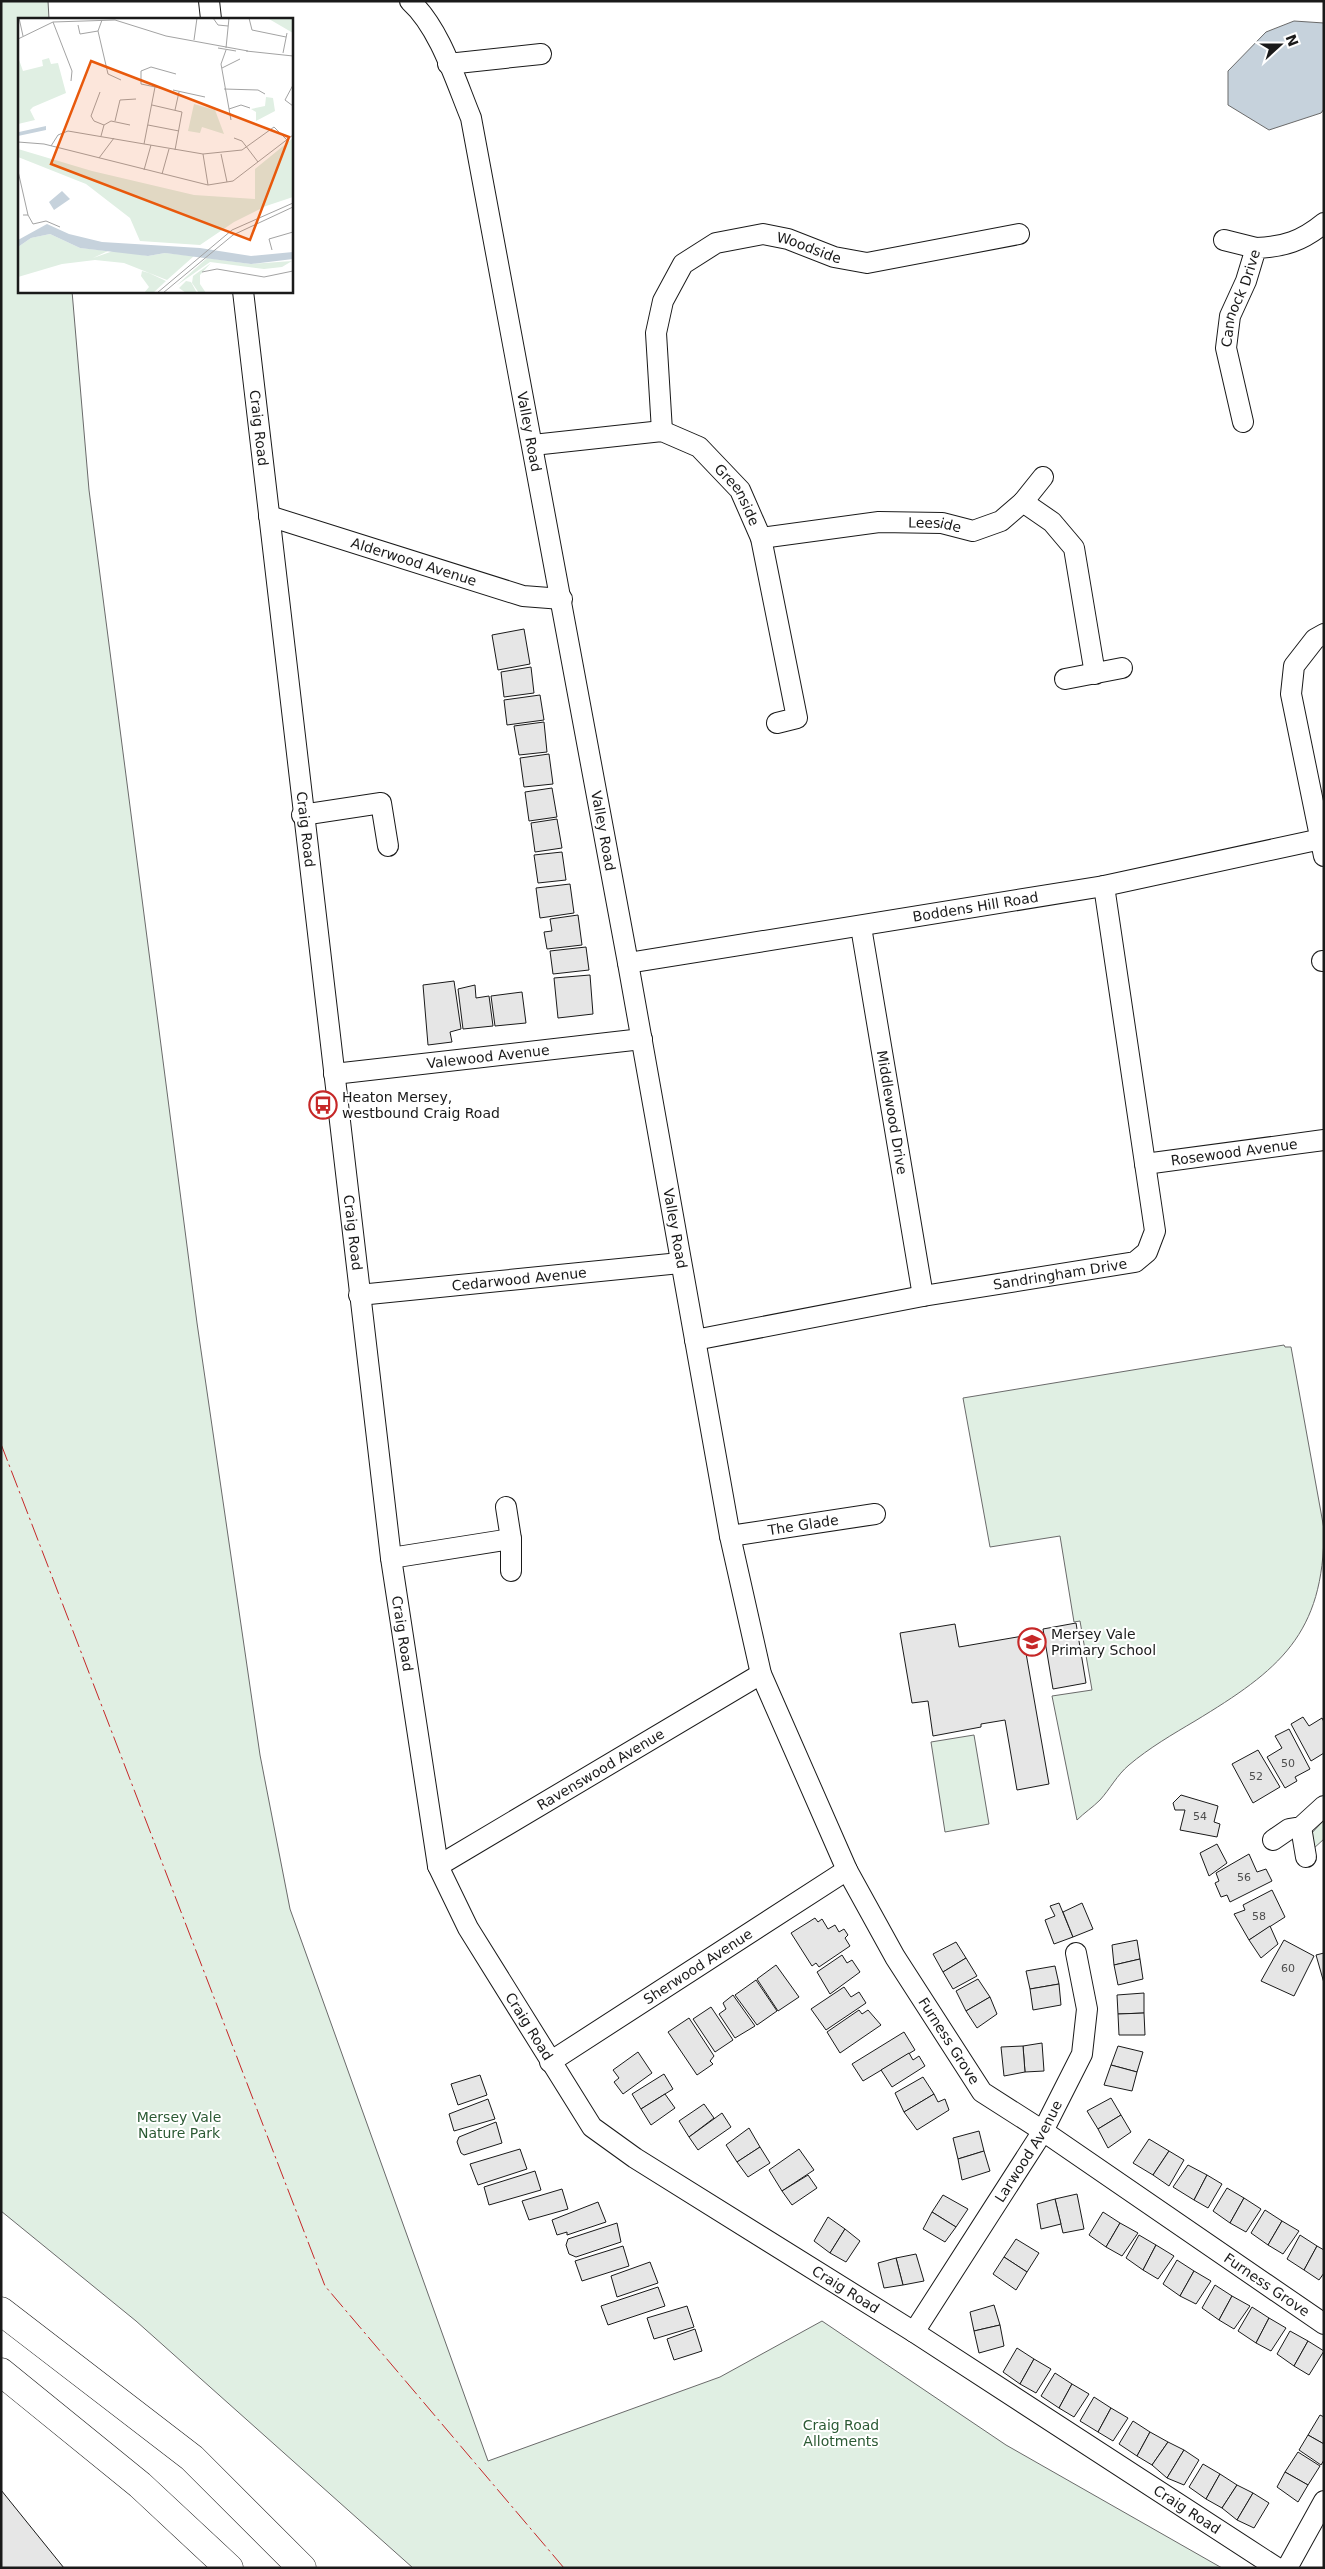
<svg xmlns="http://www.w3.org/2000/svg" width="1325" height="2569" font-family="'DejaVu Sans',sans-serif">
  <style>
    .green { fill: #e0efe3; stroke: #6a6a6a }
    .water { fill: #c6d2dc; stroke: #6a6a6a }
    .building { fill: #e6e6e6; stroke: #1a1a1a }
    .lines { fill: none; stroke-linecap: round; stroke-linejoin: round }
    .minor-casing { stroke: #1a1a1a; stroke-width: 22 }
    .motorway-casing { stroke: #1a1a1a; stroke-width: 29 }
    .minor { stroke: #fff; stroke-width: 20 }
    .motorway { stroke: #fff; stroke-width: 28 }
    .power { stroke: #c62828; stroke-width: 1; stroke-dasharray: 18 4 2.5 4; stroke-linecap: butt }
    .labels { text-anchor: middle; dominant-baseline: central; stroke-width: 4; stroke-linejoin: round; paint-order: stroke }
    .number-label { font-size: 11px; fill: #4d4d4d }
    .street-label { font-size: 14px; fill: #1a1a1a; stroke: #fff }
    .poi-label { font-size: 14px; fill: #1a1a1a; stroke: #fff; text-anchor: start }
    .park-label { font-size: 14px; fill: #2b5a34; stroke: #fff }
    .inset-road { fill: none; stroke: #a3a3a3; stroke-width: 1 }
    .view { fill: #e8590c; fill-opacity: 0.15; stroke: #e8590c; stroke-width: 2.5 }
    .inset-edge { fill: none; stroke: #1a1a1a; stroke-width: 2.5 }
  </style>
  <rect width="100%" height="100%" fill="#fff"/>
  <g class="green">
    <path d="M1,1H48L49,19H19V291H72L89,490L197,1323L260,1755L290,1909L488,2461L720,2377L822,2321L1006,2445L1222,2568H413L136,2321L1,2211Z"/>
    <path d="M1284,1345L1285,1347H1291L1324,1529C1324,1635 1279,1670 1195,1721C1173,1734 1149,1748 1129,1765C1117,1775 1110,1789 1100,1800C1093,1807 1084,1813 1077,1820L1052,1696L1092,1690L1080,1621L1074,1622L1060,1536L990,1547L963,1398Z"/>
    <path d="M974,1735L989,1824L945,1832L931,1742Z"/>
    <path d="M1324,1820V1839L1313,1849L1309,1836Z"/>
  </g>
  <path class="water" d="M1294,21L1324,23V109L1321,113L1269,130L1228,105V71L1266,32Z"/>
  <g class="building">
    <path d="M524,629L530,664L498,670L492,635Z"/>
    <path d="M531,667L534,693L504,697L501,672Z"/>
    <path d="M540,695L544,720L507,725L504,700Z"/>
    <path d="M544,722L547,752L519,755L514,726Z"/>
    <path d="M549,754L553,784L524,787L520,758Z"/>
    <path d="M552,788L557,817L529,821L525,792Z"/>
    <path d="M557,819L562,848L535,852L531,823Z"/>
    <path d="M562,852L566,880L538,883L534,855Z"/>
    <path d="M570,884L574,913L540,918L536,888Z"/>
    <path d="M578,915L582,945L547,949L544,932L552,931L550,919Z"/>
    <path d="M586,947L589,970L553,974L550,951Z"/>
    <path d="M590,975L593,1014L558,1018L554,978Z"/>
    <path d="M454,981L461,1029L450,1032L452,1042L428,1045L423,985Z"/>
    <path d="M475,985L476,998L489,996L493,1026L463,1029L458,989Z"/>
    <path d="M522,992L526,1023L495,1026L491,996Z"/>
    <path d="M1076,1623L1086,1683L1053,1689L1043,1629Z"/>
    <path d="M955,1624L959,1647L1023,1636L1049,1784L1017,1790L1005,1720L981,1724V1727L933,1736L928,1701L912,1703L900,1633Z"/>
    <path d="M1303,1717L1309,1726L1322,1718L1324,1722V1753L1311,1761L1291,1724Z"/>
    <path d="M1289,1729L1310,1769L1295,1777L1297,1781L1285,1788L1267,1757L1282,1748L1275,1736Z"/>
    <path d="M1258,1750L1280,1787L1253,1803L1232,1764Z"/>
    <path d="M1181,1795L1218,1806L1214,1822L1220,1824L1217,1837L1180,1830L1185,1810H1175L1173,1803Z"/>
    <path d="M1217,1844L1227,1863L1209,1876L1200,1853Z"/>
    <path d="M1249,1854L1257,1872L1266,1869L1272,1881L1230,1902L1227,1895L1221,1897L1215,1883L1219,1881L1216,1873Z"/>
    <path d="M1272,1890L1285,1917L1249,1940L1234,1914L1245,1910L1243,1905Z"/>
    <path d="M1059,1903L1073,1937L1054,1944L1045,1920L1055,1916L1050,1906Z"/>
    <path d="M1082,1903L1093,1929L1073,1937L1063,1912Z"/>
    <path d="M815,1918L818,1922L822,1919L828,1929L835,1925L839,1932L844,1929L848,1935L845,1938L850,1946L819,1967L816,1963L812,1966L791,1933Z"/>
    <path d="M1270,1926L1278,1944L1261,1958L1249,1940Z"/>
    <path d="M1137,1940L1140,1959L1114,1965L1112,1945Z"/>
    <path d="M1284,1940L1314,1956L1294,1996L1261,1981Z"/>
    <path d="M956,1942L966,1958L943,1972L933,1954Z"/>
    <path d="M1324,1953V1983L1316,1955Z"/>
    <path d="M842,1955L847,1963L852,1960L860,1972L830,1994L817,1972Z"/>
    <path d="M966,1958L977,1976L953,1989L943,1972Z"/>
    <path d="M1140,1959L1143,1979L1118,1985L1114,1965Z"/>
    <path d="M776,1965L799,1997L778,2011L757,1979Z"/>
    <path d="M1055,1966L1059,1984L1030,1989L1026,1971Z"/>
    <path d="M978,1979L990,1997L966,2011L956,1991Z"/>
    <path d="M756,1980L777,2011L757,2025L735,1995Z"/>
    <path d="M1059,1984L1061,2005L1033,2010L1030,1989Z"/>
    <path d="M844,1987L851,1997L859,1992L866,2003L826,2030L811,2009Z"/>
    <path d="M1144,1993V2013L1118,2014L1117,1995Z"/>
    <path d="M733,1995L755,2026L735,2038L719,2014L726,2009L723,2003Z"/>
    <path d="M990,1997L997,2014L977,2028L966,2011Z"/>
    <path d="M711,2007L733,2040L715,2052L693,2019Z"/>
    <path d="M859,2010L862,2014L868,2010L881,2025L840,2053L827,2032Z"/>
    <path d="M1144,2013L1145,2035H1119L1118,2014Z"/>
    <path d="M689,2018L714,2056L710,2061L713,2064L697,2075L668,2032Z"/>
    <path d="M904,2032L915,2050L863,2081L852,2064Z"/>
    <path d="M1042,2043L1044,2071L1025,2072L1023,2046Z"/>
    <path d="M1023,2046L1025,2072L1004,2076L1001,2047Z"/>
    <path d="M1118,2046L1143,2052L1137,2072L1111,2065Z"/>
    <path d="M638,2052L652,2073L623,2094L614,2082L619,2078L613,2070Z"/>
    <path d="M909,2053L913,2060L919,2056L925,2066L892,2087L881,2070Z"/>
    <path d="M1111,2065L1137,2072L1132,2091L1104,2085Z"/>
    <path d="M664,2074L673,2089L641,2109L632,2094Z"/>
    <path d="M480,2075L487,2095L458,2105L451,2084Z"/>
    <path d="M923,2077L934,2094L904,2112L895,2093Z"/>
    <path d="M665,2094L675,2108L651,2125L641,2109Z"/>
    <path d="M934,2094L938,2102L945,2099L949,2110L917,2130L904,2112Z"/>
    <path d="M1111,2098L1121,2115L1098,2129L1087,2111Z"/>
    <path d="M488,2099L495,2119L454,2131L449,2114Z"/>
    <path d="M704,2104L714,2118L689,2137L679,2121Z"/>
    <path d="M722,2113L731,2127L698,2150L689,2137Z"/>
    <path d="M1121,2115L1131,2132L1108,2148L1098,2129Z"/>
    <path d="M496,2122L502,2143L464,2155L461,2153L457,2142L459,2137Z"/>
    <path d="M749,2128L760,2147L737,2162L726,2145Z"/>
    <path d="M979,2131L984,2151L958,2159L953,2138Z"/>
    <path d="M1149,2139L1169,2151L1153,2175L1133,2163Z"/>
    <path d="M760,2147L770,2163L748,2177L737,2162Z"/>
    <path d="M520,2149L527,2169L478,2185L470,2164Z"/>
    <path d="M799,2149L814,2170L782,2191L769,2170Z"/>
    <path d="M984,2151L990,2171L962,2180L958,2159Z"/>
    <path d="M1169,2151L1184,2160L1169,2186L1153,2175Z"/>
    <path d="M1188,2165L1207,2175L1194,2200L1173,2187Z"/>
    <path d="M535,2171L541,2190L489,2205L484,2187Z"/>
    <path d="M808,2175L817,2188L792,2205L782,2191Z"/>
    <path d="M1207,2175L1222,2184L1208,2208L1194,2200Z"/>
    <path d="M1227,2188L1244,2198L1230,2223L1213,2211Z"/>
    <path d="M562,2189L568,2209L529,2220L522,2201Z"/>
    <path d="M1077,2194L1084,2229L1063,2233L1055,2199Z"/>
    <path d="M943,2195L968,2209L956,2227L932,2212Z"/>
    <path d="M1244,2198L1261,2209L1246,2232L1230,2223Z"/>
    <path d="M1055,2199L1061,2224L1041,2229L1037,2204Z"/>
    <path d="M598,2202L606,2222L567,2235V2232L557,2235L552,2220Z"/>
    <path d="M1265,2210L1282,2221L1268,2245L1251,2233Z"/>
    <path d="M932,2212L956,2227L945,2242L923,2229Z"/>
    <path d="M1103,2212L1120,2223L1106,2247L1089,2235Z"/>
    <path d="M828,2217L845,2229L830,2253L814,2241Z"/>
    <path d="M1282,2221L1299,2231L1283,2254L1268,2245Z"/>
    <path d="M617,2223L621,2242L576,2257L569,2254L566,2245L568,2239Z"/>
    <path d="M1120,2223L1138,2233L1122,2256L1106,2247Z"/>
    <path d="M845,2229L860,2241L846,2262L830,2253Z"/>
    <path d="M1139,2235L1156,2245L1143,2270L1126,2258Z"/>
    <path d="M1300,2235L1317,2246L1304,2270L1287,2259Z"/>
    <path d="M1016,2239L1039,2253L1027,2272L1004,2257Z"/>
    <path d="M1156,2245L1174,2256L1158,2279L1143,2270Z"/>
    <path d="M623,2246L629,2266L582,2281L575,2261Z"/>
    <path d="M1317,2246L1324,2250V2273L1319,2280L1304,2270Z"/>
    <path d="M916,2254L924,2281L903,2285L896,2258Z"/>
    <path d="M1004,2257L1027,2272L1016,2290L993,2274Z"/>
    <path d="M896,2258L903,2285L884,2288L878,2263Z"/>
    <path d="M1177,2260L1194,2271L1180,2296L1163,2284Z"/>
    <path d="M650,2262L658,2283L617,2297L611,2276Z"/>
    <path d="M1194,2271L1211,2281L1196,2304L1180,2296Z"/>
    <path d="M1215,2285L1232,2296L1219,2320L1202,2308Z"/>
    <path d="M658,2287L665,2306L608,2325L601,2306Z"/>
    <path d="M1232,2296L1250,2306L1234,2329L1219,2320Z"/>
    <path d="M994,2305L1000,2325L974,2331L970,2312Z"/>
    <path d="M687,2306L694,2327L654,2339L647,2318Z"/>
    <path d="M1252,2307L1269,2318L1256,2343L1238,2331Z"/>
    <path d="M1269,2318L1286,2328L1271,2351L1256,2343Z"/>
    <path d="M1000,2325L1004,2346L979,2353L974,2331Z"/>
    <path d="M695,2329L702,2351L674,2360L667,2339Z"/>
    <path d="M1290,2331L1308,2341L1294,2366L1277,2354Z"/>
    <path d="M1308,2341L1324,2351L1309,2375L1294,2366Z"/>
    <path d="M1017,2348L1034,2359L1020,2384L1003,2372Z"/>
    <path d="M1034,2359L1051,2369L1036,2393L1020,2384Z"/>
    <path d="M1055,2373L1072,2384L1059,2408L1041,2396Z"/>
    <path d="M1072,2384L1089,2394L1074,2417L1059,2408Z"/>
    <path d="M1094,2397L1111,2408L1098,2432L1080,2421Z"/>
    <path d="M1111,2408L1128,2418L1113,2441L1098,2432Z"/>
    <path d="M1320,2415L1324,2417V2444L1308,2435Z"/>
    <path d="M1133,2421L1150,2432L1137,2456L1119,2444Z"/>
    <path d="M1150,2432L1168,2442L1152,2465L1137,2456Z"/>
    <path d="M1308,2435L1324,2444V2460L1321,2465L1299,2450Z"/>
    <path d="M1168,2442L1184,2450L1167,2478L1152,2465Z"/>
    <path d="M1184,2450L1199,2460L1184,2485L1167,2478Z"/>
    <path d="M1298,2452L1320,2466L1308,2485L1285,2472Z"/>
    <path d="M1203,2464L1220,2474L1206,2499L1189,2487Z"/>
    <path d="M1285,2472L1308,2485L1298,2502L1277,2487Z"/>
    <path d="M1220,2474L1237,2485L1222,2508L1206,2499Z"/>
    <path d="M1237,2485L1253,2493L1237,2520L1222,2508Z"/>
    <path d="M1,2490L64,2568H1Z"/>
    <path d="M1253,2493L1269,2503L1254,2528L1237,2520Z"/>
  </g>
  <g class="lines">
    <g class="minor-casing">
      <g id="minor">
        <path d="M209,1L211,19"/>
        <path id="s1" d="M410,1C440,28 456,82 471,118L628,963L730,1536L761,1674L847,1870L895,1957L982,2092L1043,2131L1324,2324"/>
        <path d="M448,64L541,54"/>
        <path d="M1224,240L1256,248"/>
        <path id="s2" d="M243,291L391,1558L438,1866L468,1928L592,2127L635,2158L914,2332L1277,2568"/>
        <path id="s3" d="M1243,422L1226,348L1230,316L1246,281L1256,248C1284,247 1302,241 1324,223"/>
        <path id="s4" d="M662,431L656,333L663,301L683,264L716,243L763,234L788,239L834,257L867,263L1019,234"/>
        <path id="s5" d="M533,445L662,431L699,447L740,490L761,538L797,718L777,723"/>
        <path d="M1023,502L1043,477"/>
        <path id="s6" d="M269,516L523,596L562,599"/>
        <path id="s7" d="M761,538L879,522L942,523L973,531L1001,521L1023,502L1052,522L1074,548L1095,674"/>
        <path d="M1324,634L1315,639L1294,666L1291,694L1324,856"/>
        <path d="M1065,679L1122,668"/>
        <path d="M302,815L381,803L388,846"/>
        <path id="s8" d="M861,927L923,1296"/>
        <path d="M1322,961H1324"/>
        <path id="s9" d="M628,963L1104,886L1321,839"/>
        <path id="s10" d="M334,1074L642,1039"/>
        <path id="s11" d="M1145,1164L1324,1140"/>
        <path id="s12" d="M359,1295L680,1263"/>
        <path id="s13" d="M695,1340L923,1296L1135,1262L1147,1252L1155,1231L1104,886"/>
        <path d="M506,1507L511,1539V1571"/>
        <path id="s14" d="M730,1536L875,1514"/>
        <path d="M391,1558L511,1539"/>
        <path d="M1301,1827L1306,1857"/>
        <path d="M1273,1840L1289,1829L1301,1827L1324,1806"/>
        <path id="s15" d="M438,1866L761,1674"/>
        <path id="s16" d="M550,2062L847,1870"/>
        <path id="s17" d="M914,2332L1043,2131L1082,2054L1087,2009L1076,1953"/>
        <path d="M1287,2568L1324,2501"/>
      </g>
    </g>
    <g class="motorway-casing">
      <g id="motorway">
        <path d="M1,2311L192,2458L302,2568"/>
        <path d="M1,2372L140,2485L229,2568"/>
      </g>
    </g>
    <use href="#minor" class="minor"/>
    <use href="#motorway" class="motorway"/>
    <path class="power" d="M1,1444L325,2286L564,2568"/>
  </g>
  <defs>
    <g id="bus-ring" transform="scale(1.4375)"><circle r="9.5" fill="#fff" stroke="#c62828" stroke-width="1.5"/><path d="M-5-6H5V4H4V6H2V4H-2V6H-4V4H-5ZM-3.5-4V0h7V-4ZM-3.5 1.2v1.5H-2V1.2ZM2 1.2v1.5H3.5V1.2Z" fill="#c62828"/></g>
    <g id="school-ring" transform="scale(1.4375)"><circle r="9.5" fill="#fff" stroke="#c62828" stroke-width="1.5"/><path d="M0-5L7-2L0 1L-7-2ZM-4 1L0 2.5L4 1V4Q0 6-4 4Z" fill="#c62828"/></g>
  </defs>
  <g fill-rule="evenodd">
    <use href="#bus-ring" x="323" y="1105"/>
    <use href="#school-ring" x="1032" y="1642"/>
  </g>
  <g class="labels">
    <g class="number-label">
      <text x="1288" y="1763">50</text>
      <text x="1256" y="1776">52</text>
      <text x="1200" y="1816">54</text>
      <text x="1244" y="1877">56</text>
      <text x="1259" y="1916">58</text>
      <text x="1288" y="1968">60</text>
    </g>
    <g class="street-label">
      <text stroke="none"><textPath href="#s4" startOffset="308">Woodside</textPath></text>
      <text stroke="none"><textPath href="#s3" startOffset="128">Cannock Drive</textPath></text>
      <text stroke="none"><textPath href="#s2" startOffset="138">Craig Road</textPath></text>
      <text stroke="none"><textPath href="#s1" startOffset="452">Valley Road</textPath></text>
      <text stroke="none"><textPath href="#s5" startOffset="232">Greenside</textPath></text>
      <text stroke="none"><textPath href="#s7" startOffset="175">Leeside</textPath></text>
      <text stroke="none"><textPath href="#s6" startOffset="152">Alderwood Avenue</textPath></text>
      <text stroke="none"><textPath href="#s2" startOffset="542">Craig Road</textPath></text>
      <text stroke="none"><textPath href="#s1" startOffset="858">Valley Road</textPath></text>
      <text stroke="none"><textPath href="#s9" startOffset="352">Boddens Hill Road</textPath></text>
      <text stroke="none"><textPath href="#s10" startOffset="155">Valewood Avenue</textPath></text>
      <text stroke="none"><textPath href="#s8" startOffset="188">Middlewood Drive</textPath></text>
      <text stroke="none"><textPath href="#s11" startOffset="90">Rosewood Avenue</textPath></text>
      <text stroke="none"><textPath href="#s1" startOffset="1262">Valley Road</textPath></text>
      <text stroke="none"><textPath href="#s2" startOffset="948">Craig Road</textPath></text>
      <text stroke="none"><textPath href="#s13" startOffset="371">Sandringham Drive</textPath></text>
      <text stroke="none"><textPath href="#s12" startOffset="161">Cedarwood Avenue</textPath></text>
      <text stroke="none"><textPath href="#s14" startOffset="74">The Glade</textPath></text>
      <text stroke="none"><textPath href="#s2" startOffset="1352">Craig Road</textPath></text>
      <text stroke="none"><textPath href="#s15" startOffset="189">Ravenswood Avenue</textPath></text>
      <text stroke="none"><textPath href="#s16" startOffset="176">Sherwood Avenue</textPath></text>
      <text stroke="none"><textPath href="#s2" startOffset="1772">Craig Road</textPath></text>
      <text stroke="none"><textPath href="#s1" startOffset="2129">Furness Grove</textPath></text>
      <text stroke="none"><textPath href="#s17" startOffset="214">Larwood Avenue</textPath></text>
      <text stroke="none"><textPath href="#s1" startOffset="2534">Furness Grove</textPath></text>
      <text stroke="none"><textPath href="#s2" startOffset="2192">Craig Road</textPath></text>
      <text stroke="none"><textPath href="#s2" startOffset="2598">Craig Road</textPath></text>
    </g>
    <g class="poi-label">
      <text x="342" y="1097">Heaton Mersey,<tspan x="342" dy="16">westbound Craig Road</tspan></text>
      <text x="1051" y="1634">Mersey Vale<tspan x="1051" dy="16">Primary School</tspan></text>
    </g>
    <g class="park-label">
      <text x="179" y="2117">Mersey Vale<tspan x="179" dy="16">Nature Park</tspan></text>
      <text x="841" y="2425">Craig Road<tspan x="841" dy="16">Allotments</tspan></text>
    </g>
  </g>
  <g transform="translate(18 18)">
    <rect width="275" height="275" fill="#fff"/>
    <path d="M247,0H275V15L251,1ZM0,39L5,53L25,48L24,42L31,40L33,46L40,45L48,75L15,89L12,92L17,102L0,106ZM248,79L255,80L257,93L238,103V94L233,91L247,88ZM176,86L197,92L206,116L184,109L182,115L170,113ZM275,120V179L248,188L216,204L182,227L122,223L112,200L68,166L0,139V131L74,153L176,177L237,181V151ZM32,216L62,230L90,233L75,240L98,232L130,238L147,235L176,238L149,262L106,245L77,242L44,246L0,259V229L13,220ZM189,240L233,246L274,243L264,249L246,251L192,244L158,268ZM193,245L182,257V266L188,275H181L174,265L175,258ZM124,253L131,255L148,263L135,275H126L131,269L123,258ZM168,263L173,264L179,275H168L161,270Z" fill="#e0efe3"/>
    <path d="M28,108V112L0,118L1,114ZM44,173L52,181L36,192L31,184ZM29,206L51,216L84,224L182,230L233,238L275,234V241L233,246L147,235L130,238L62,230L32,216L13,220L0,229V222Z" fill="#c6d2dc"/>
    <path class="inset-road" d="M1,0L5,18M195,0L200,7L210,8M231,0L234,12L268,19M35,4L54,53L53,63M60,7L62,16L80,13L84,2M80,13L90,56L103,62M0,21L35,4L97,2L148,18L230,33M176,22L179,0M200,30L218,33M208,30L211,0M208,32L203,46L213,102M228,33L275,38M265,35L269,15M204,50L222,41M275,67L267,82L275,88M147,71L123,66V53L133,49L158,56M206,71L240,72L247,76M155,72L187,79M82,74L73,98L76,103L86,107M134,87L164,94L157,132M211,91L223,87L232,90M157,92L161,74M97,103L102,82L118,81M130,107L161,113M83,118L86,107L93,103L112,107M216,120L224,123L240,144M0,124L26,126L190,167L215,163L275,117M126,126L137,69M33,128L40,117L50,113L185,136L224,132L256,109L269,122M185,136L190,167M203,136L209,164M81,140L96,120M126,152L133,127M0,153L10,197H5M144,156L151,131M10,197L15,206L28,203L42,209M254,232L251,221L275,214M184,254L199,251L246,259L275,253M139,275L214,212L275,185M145,275L215,217L275,189"/>
    <path class="view" d="M73,43L271,119L232,222L33,146Z"/>
    <rect width="275" height="275" class="inset-edge"/>
  </g>
  <rect width="1325" height="2569" fill="none" stroke="#1a1a1a" stroke-width="5"/>
  <g transform="translate(1280 45) rotate(69)" stroke="#ffffff" stroke-width="4" paint-order="stroke">
  <path d="M0-4L9 19L0 12L-9 19Z" fill="#1a1a1a"/>
  <text y="-8" font-size="14" font-weight="bold" text-anchor="middle" fill="#1a1a1a">N</text>
  </g>
</svg>
